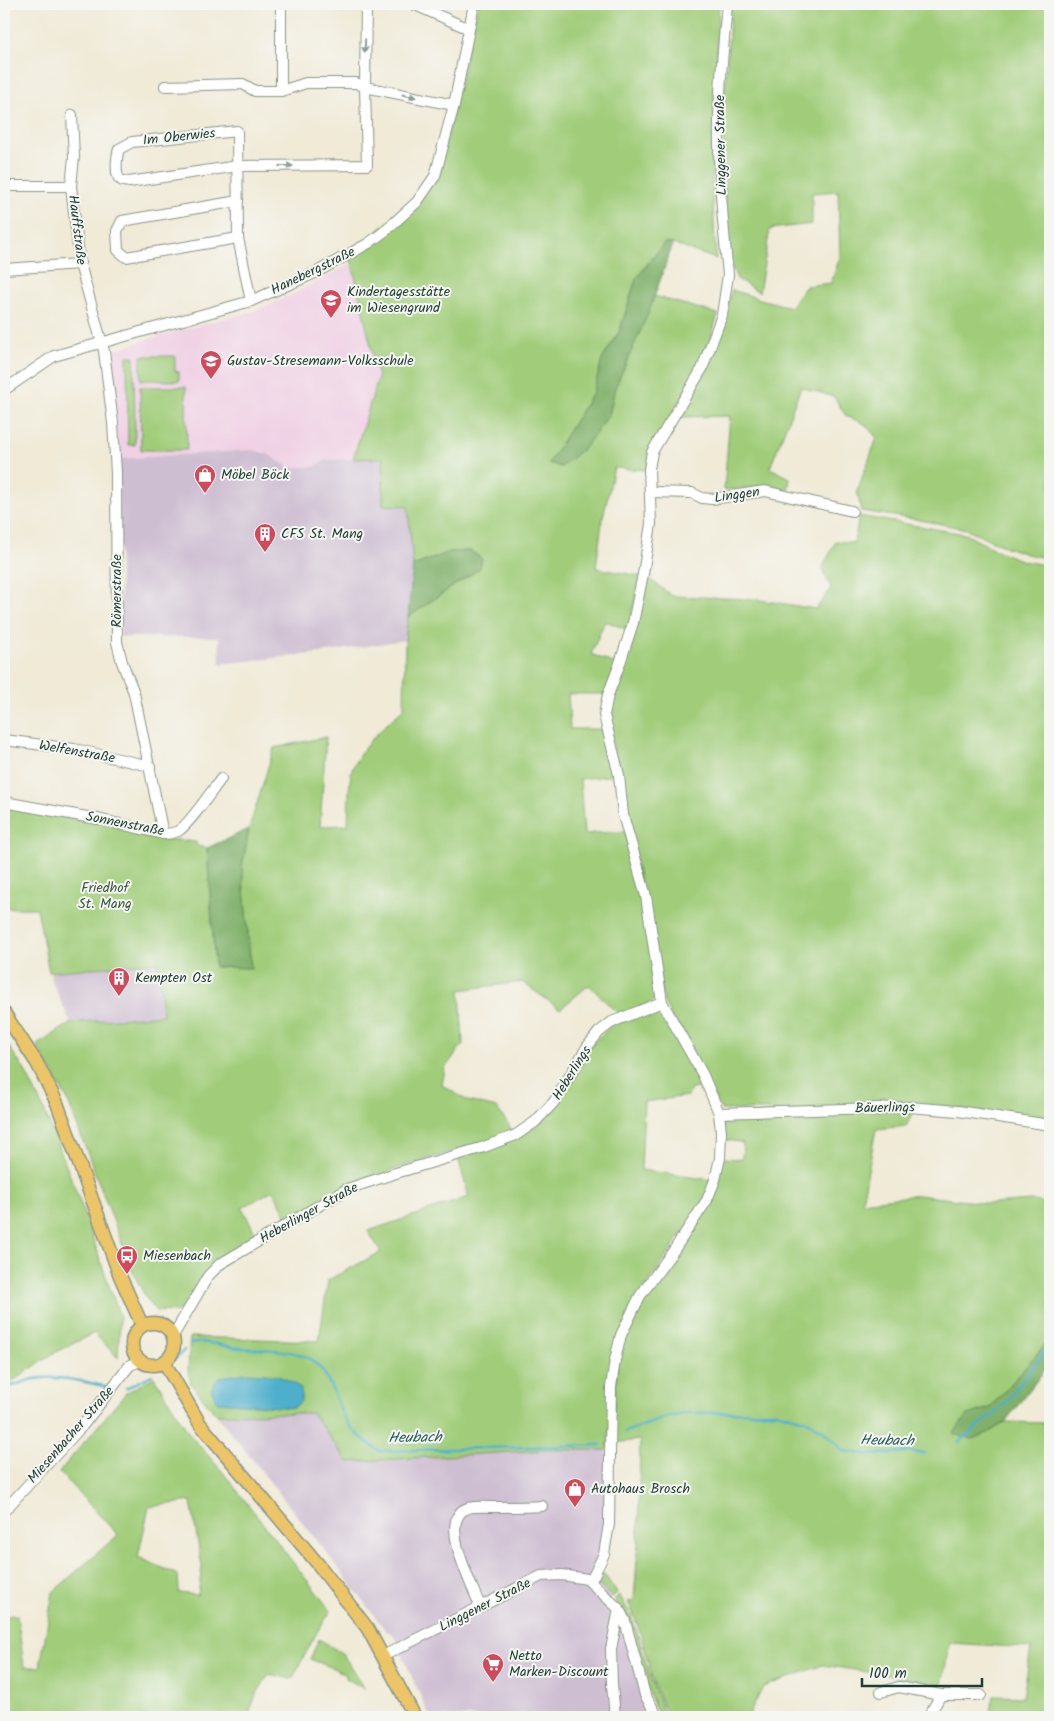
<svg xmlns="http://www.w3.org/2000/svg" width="1054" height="1721" font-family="Kalam,sans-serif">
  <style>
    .built { fill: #f0d0e5 }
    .industrial { fill: #cebed2 }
    .green { fill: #a1cd7a; stroke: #608557; fill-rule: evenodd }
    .forest { fill: #80b06a; stroke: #50764f }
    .water { fill: #4dafcc; stroke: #367680 }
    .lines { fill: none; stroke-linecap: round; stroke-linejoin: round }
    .stream { stroke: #4dafcc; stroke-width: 2.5 }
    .minor-casing { stroke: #889486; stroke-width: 12 }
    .major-casing { stroke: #889486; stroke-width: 15 }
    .minor { stroke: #fff; stroke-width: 10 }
    .major { stroke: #ecc569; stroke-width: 12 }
    .oneway { fill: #8f9e9a }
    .labels { text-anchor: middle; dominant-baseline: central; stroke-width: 4; stroke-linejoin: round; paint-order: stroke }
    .street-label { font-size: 14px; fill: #1f3d34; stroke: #f6f6f2 }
    .poi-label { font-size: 14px; fill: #1f3d34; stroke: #f6f6f2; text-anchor: start }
    .park-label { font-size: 14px; fill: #395a42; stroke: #f6f6f2 }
    .water-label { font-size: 15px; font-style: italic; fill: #2d5f62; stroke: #f6f6f2 }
  </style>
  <rect width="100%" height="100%" fill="#f6f6f2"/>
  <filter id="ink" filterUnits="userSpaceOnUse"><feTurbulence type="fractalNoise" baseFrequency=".02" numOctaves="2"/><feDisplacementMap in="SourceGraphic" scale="10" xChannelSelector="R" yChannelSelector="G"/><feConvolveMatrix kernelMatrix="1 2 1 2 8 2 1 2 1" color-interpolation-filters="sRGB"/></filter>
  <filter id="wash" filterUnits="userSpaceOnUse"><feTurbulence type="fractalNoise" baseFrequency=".0096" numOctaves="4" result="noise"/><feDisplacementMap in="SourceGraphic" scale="20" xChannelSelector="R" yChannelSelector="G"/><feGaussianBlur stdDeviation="1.12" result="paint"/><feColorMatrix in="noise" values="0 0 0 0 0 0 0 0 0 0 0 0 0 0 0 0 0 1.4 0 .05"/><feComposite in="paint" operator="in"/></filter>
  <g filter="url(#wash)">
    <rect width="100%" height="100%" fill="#f0ead7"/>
    <path class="built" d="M352,263L378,378L353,459L326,460L314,467H288L268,454L252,450L118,459L107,353L151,338L258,310L298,292Z"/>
    <g class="industrial">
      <path d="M252,450L268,454L288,467H314L326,460L383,458V505L408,506L413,566L405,640L321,653L220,664L219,637H121L118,459Z"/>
      <path d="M158,962L164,1015L71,1023L50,977L52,972Z"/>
      <path d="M312,1413L348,1462L543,1450H607L608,1524L596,1563L616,1611L654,1717H430L393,1634L386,1631L330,1557L216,1414Z"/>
    </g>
    <g class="green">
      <path d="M478,4H719L712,141V188L716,259L673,244L664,243L636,279L620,330L602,360L593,392L549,463L561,467L585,447L609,415L615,388L654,296L718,314L710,341L646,470L614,468L602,522L596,568L640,576L628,630L605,621L591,654L617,665L605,694H568L570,729H604L616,775L580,779L584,834L625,831L644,896L658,999L620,1016L589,985L560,1009L522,982L460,990L463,1044L445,1068L442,1085L468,1101L497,1108L514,1133L395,1169L289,1220L273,1190L242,1208L258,1238L235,1252L185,1306L176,1312L156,1311L148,1301L134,1275L67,1099L37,1045L71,1023L163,1015L158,962L49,972L37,908H4V807L98,823L168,839L196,842L197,846L207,848L215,967L251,968L242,867L249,829L274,748L326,737L320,826L348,825C349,808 348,790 351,774C356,751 386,724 404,709L405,640L408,617L480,568L470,551L450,552L413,566L408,506L383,505V458L353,459L378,378L352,263L349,257L438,177Z"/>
      <path d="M731,4H1050V559L1026,554L1001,545L967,529L920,520L861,511L857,491L877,438L865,424L846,416L834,397L801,387L770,468L790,478L788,491L766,486L724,490L730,416L677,417L717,344L732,290L760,299L790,307L806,286L831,283L840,257L838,191L812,193V224L770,229L759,292L737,279L730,263L725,198L723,120Z"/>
      <path d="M127,356H134L135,445H128Z"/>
      <path d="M141,356H175V371L179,372V381L141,380Z"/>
      <path d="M140,387H186L187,450H141Z"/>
      <path d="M859,516L965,534L998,551L1023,561L1050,566V1122L959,1109L721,1110L664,1002L607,715L647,577L672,596L754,599L816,609L831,588L822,569L836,541L854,543Z"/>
      <path d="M660,1005L706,1087L691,1089L688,1096L644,1102L641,1170L712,1180L705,1200L627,1314L607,1450H543L348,1462L312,1413L216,1414L191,1384L188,1370L190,1337L319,1341L328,1280L381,1252L368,1231L469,1197L458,1158L539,1125L588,1048L613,1024Z"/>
      <path d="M4,1040L24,1069L44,1110L78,1196L120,1317L118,1358L94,1333L54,1353L10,1383L7,1372H4Z"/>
      <path d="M915,1110L906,1126L876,1129L862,1202L918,1195L992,1204L1032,1201L1050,1204V1339L990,1408L967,1415L988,1433L1005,1422L1050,1423V1717H989L993,1696L1023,1697L1031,1648L950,1643L942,1684L823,1665L763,1687L748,1717H672C656,1700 651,1675 646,1653C641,1635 636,1618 628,1602L634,1601L638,1547L640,1440L613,1443V1416L618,1360L632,1316L694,1226L722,1158L742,1159L743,1143L723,1139L722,1115Z"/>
      <path d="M154,1377L190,1435L222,1471L331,1611L317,1632L292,1679L269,1674L256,1695L248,1717H4V1616L17,1615L24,1667H40L53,1592L118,1535L59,1472L126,1393ZM191,1501L202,1567L198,1595L179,1593L178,1575L138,1557L149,1507Z"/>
      <path d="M599,1572L606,1577L617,1593L612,1597L595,1581Z"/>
      <path d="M619,1595C645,1632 643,1680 668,1717H661L655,1708L615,1599Z"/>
      <path d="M319,1639L343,1654L364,1689L346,1678V1675L333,1668L310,1659Z"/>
    </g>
    <g class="forest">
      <path d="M665,243L673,244L648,314L615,388L609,415L585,447L561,467L549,463L593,392L602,360L620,330L636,279Z"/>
      <path d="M471,551L482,559L480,568L408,617L413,566L450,552Z"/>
      <path d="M249,829L242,867L251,968L215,967L207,848Z"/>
      <path d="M1050,1339V1363L1005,1422L988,1433L972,1439L953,1434L967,1415L990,1408Z"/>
    </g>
    <path class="water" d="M246,1373C268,1374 285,1374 301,1389V1401L293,1408L217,1402L211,1389L219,1377Z"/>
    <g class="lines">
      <g class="stream">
        <path d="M190,1344C202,1339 226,1347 240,1348C258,1349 292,1349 308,1358C331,1371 333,1398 345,1419C352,1432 367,1442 379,1451L601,1445"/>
        <path d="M175,1360L184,1350"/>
        <path d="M4,1388C14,1387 23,1381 34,1379C58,1375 83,1381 107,1387"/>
        <path d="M126,1388L152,1375"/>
        <path d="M625,1432L667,1417L687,1413L776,1412L805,1420L823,1430L844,1451L872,1455L902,1452L924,1453"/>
        <path d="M959,1442L1005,1404L1050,1344"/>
      </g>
    </g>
  </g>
  <g filter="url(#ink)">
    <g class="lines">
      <g class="minor-casing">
        <g id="minor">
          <path d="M413,4L469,29"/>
          <path d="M165,86L243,84L255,91H281L306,83H356L365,87L454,105"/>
          <path d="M281,91V4"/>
          <path d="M72,115L74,157L71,186L80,264L104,351L113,423L116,473L117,642L122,662L134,693L163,834"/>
          <path d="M4,186H71"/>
          <path d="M238,238L126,257L118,250L117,231L122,221L238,201"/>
          <path d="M4,269L80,264"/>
          <path d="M251,301L238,238L237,131L132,142L119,149C117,155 114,177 121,180C124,182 127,181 129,182L238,166L367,165L365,87L366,4"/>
          <path d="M4,390L54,356L251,301L315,273L369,243L385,231L417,202L435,176L454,105L474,4"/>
          <path d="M650,492L692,493L702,498L712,499L765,491L852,511"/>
          <path d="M4,740L74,749L150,766"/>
          <path d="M4,802L98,819L163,834C168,834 174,833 178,831C188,826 213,789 221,779"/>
          <path d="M719,1113L909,1107L958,1111L1050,1125"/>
          <path d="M173,1336L208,1276L220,1264L347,1189L396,1173L484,1147L516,1135L535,1122L554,1102L587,1047L599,1032L612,1022L662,1002"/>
          <path d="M4,1511L83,1425L130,1365L140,1361"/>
          <path d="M591,1581L604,1554L609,1524L611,1387L615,1360L621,1335L640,1296L674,1250L707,1200L715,1180L720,1158L721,1132L719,1113L703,1075L662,1002L646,896L623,815L619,775L604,715L608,695L619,666L633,623L643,574L651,524L649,469L652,452L702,369L722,315L728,275C724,232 719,188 719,145C718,98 723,51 727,4"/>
          <path d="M480,1606C473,1587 436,1518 468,1508C477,1506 487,1507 496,1507C511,1507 527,1507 542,1506"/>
          <path d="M383,1656L541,1576L562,1575L587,1579L619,1609L625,1621L645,1695L658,1717"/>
          <path d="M881,1692L899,1687L941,1695"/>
          <path d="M615,1717L612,1685L611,1649L619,1609"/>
          <path d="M928,1717L941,1695H981"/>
        </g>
      </g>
      <g class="major-casing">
        <g id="major">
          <path d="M4,1013L37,1063L57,1103L120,1276L142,1325"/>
          <circle cx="153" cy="1344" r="21"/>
          <path d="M164,1362L200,1424L318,1564L368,1629L415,1717"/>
        </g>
      </g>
      <use href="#minor" class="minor"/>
      <use href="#major" class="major"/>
    </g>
    <defs><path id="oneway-solid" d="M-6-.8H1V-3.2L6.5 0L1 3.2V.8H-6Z" transform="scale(1.25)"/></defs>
    <g class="oneway">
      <use href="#oneway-solid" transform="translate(365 46) rotate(91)"/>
      <use href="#oneway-solid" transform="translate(409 96) rotate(11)"/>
      <use href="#oneway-solid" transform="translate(286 166)"/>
    </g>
  </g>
  <defs>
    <g id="school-pin" transform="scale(1.125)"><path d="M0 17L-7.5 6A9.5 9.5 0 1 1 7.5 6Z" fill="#d1495b" stroke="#f6f6f2"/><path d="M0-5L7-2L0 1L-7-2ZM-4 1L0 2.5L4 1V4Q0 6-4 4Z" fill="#fff"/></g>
    <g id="shop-pin" transform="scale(1.125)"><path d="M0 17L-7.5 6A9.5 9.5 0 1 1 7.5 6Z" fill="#d1495b" stroke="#f6f6f2"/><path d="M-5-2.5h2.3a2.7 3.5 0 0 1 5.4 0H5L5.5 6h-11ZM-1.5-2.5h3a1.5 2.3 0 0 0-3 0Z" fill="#fff"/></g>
    <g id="building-pin" transform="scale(1.125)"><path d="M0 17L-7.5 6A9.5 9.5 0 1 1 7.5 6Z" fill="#d1495b" stroke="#f6f6f2"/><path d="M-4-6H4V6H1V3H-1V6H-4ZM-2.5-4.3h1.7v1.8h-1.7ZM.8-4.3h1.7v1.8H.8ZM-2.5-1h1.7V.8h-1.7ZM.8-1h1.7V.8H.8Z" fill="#fff"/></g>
    <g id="bus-pin" transform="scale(1.125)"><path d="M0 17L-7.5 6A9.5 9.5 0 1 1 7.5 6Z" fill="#d1495b" stroke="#f6f6f2"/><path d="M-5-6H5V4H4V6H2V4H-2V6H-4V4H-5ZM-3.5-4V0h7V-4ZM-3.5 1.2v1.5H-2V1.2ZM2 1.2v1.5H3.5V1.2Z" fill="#fff"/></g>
    <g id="supermarket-pin" transform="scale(1.125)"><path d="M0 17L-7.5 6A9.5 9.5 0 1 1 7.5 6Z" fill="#d1495b" stroke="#f6f6f2"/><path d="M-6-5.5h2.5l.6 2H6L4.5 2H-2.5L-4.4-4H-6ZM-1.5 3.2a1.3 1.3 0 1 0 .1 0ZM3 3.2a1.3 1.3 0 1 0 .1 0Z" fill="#fff"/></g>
  </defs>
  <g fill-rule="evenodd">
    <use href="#school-pin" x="331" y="300"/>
    <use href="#school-pin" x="211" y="361"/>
    <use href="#shop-pin" x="205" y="475"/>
    <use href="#building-pin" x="265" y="534"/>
    <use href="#building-pin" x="119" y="978"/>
    <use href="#bus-pin" x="127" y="1256"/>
    <use href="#shop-pin" x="575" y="1489"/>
    <use href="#supermarket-pin" x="493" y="1664"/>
  </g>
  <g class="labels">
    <g class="street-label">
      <text transform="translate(179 137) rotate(-6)">Im Oberwies</text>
      <text transform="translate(721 145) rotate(-91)">Linggener Straße</text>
      <text transform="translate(77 230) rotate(83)">Hauffstraße</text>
      <text transform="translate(313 271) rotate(-26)">Hanebergstraße</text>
      <text transform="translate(737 495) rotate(-8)">Linggen</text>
      <text transform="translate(117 591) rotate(-90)">Römerstraße</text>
      <text transform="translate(77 752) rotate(10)">Welfenstraße</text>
      <text transform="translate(125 824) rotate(11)">Sonnenstraße</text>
      <text transform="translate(572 1073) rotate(-58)">Heberlings</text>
      <text transform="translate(885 1108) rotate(-1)">Bäuerlings</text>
      <text transform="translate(309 1213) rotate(-29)">Heberlinger Straße</text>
      <text transform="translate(71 1435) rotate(-49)">Miesenbacher Straße</text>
      <text transform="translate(485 1605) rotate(-27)">Linggener Straße</text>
    </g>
    <g class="poi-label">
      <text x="347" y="292">Kindertagesstätte<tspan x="347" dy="16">im Wiesengrund</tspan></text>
      <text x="227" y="361">Gustav-Stresemann-Volksschule</text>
      <text x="221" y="475">Möbel Böck</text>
      <text x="281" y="534">CFS St. Mang</text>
      <text x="135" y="978">Kempten Ost</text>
      <text x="143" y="1256">Miesenbach</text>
      <text x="591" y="1489">Autohaus Brosch</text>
      <text x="509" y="1656">Netto<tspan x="509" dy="16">Marken-Discount</tspan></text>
    </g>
    <g class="park-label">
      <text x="105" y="888">Friedhof<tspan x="105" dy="16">St. Mang</tspan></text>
    </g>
    <g class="water-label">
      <text transform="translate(415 1438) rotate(-1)">Heubach</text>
      <text transform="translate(887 1441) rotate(1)">Heubach</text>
    </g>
  </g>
  <rect width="1054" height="1721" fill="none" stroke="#f6f6f2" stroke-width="20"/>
  <path d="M862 1678v8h120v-8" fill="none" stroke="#1f3d34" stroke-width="2.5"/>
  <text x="869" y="1678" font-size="15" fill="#1f3d34" stroke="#f6f6f2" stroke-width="4" paint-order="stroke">100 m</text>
</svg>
